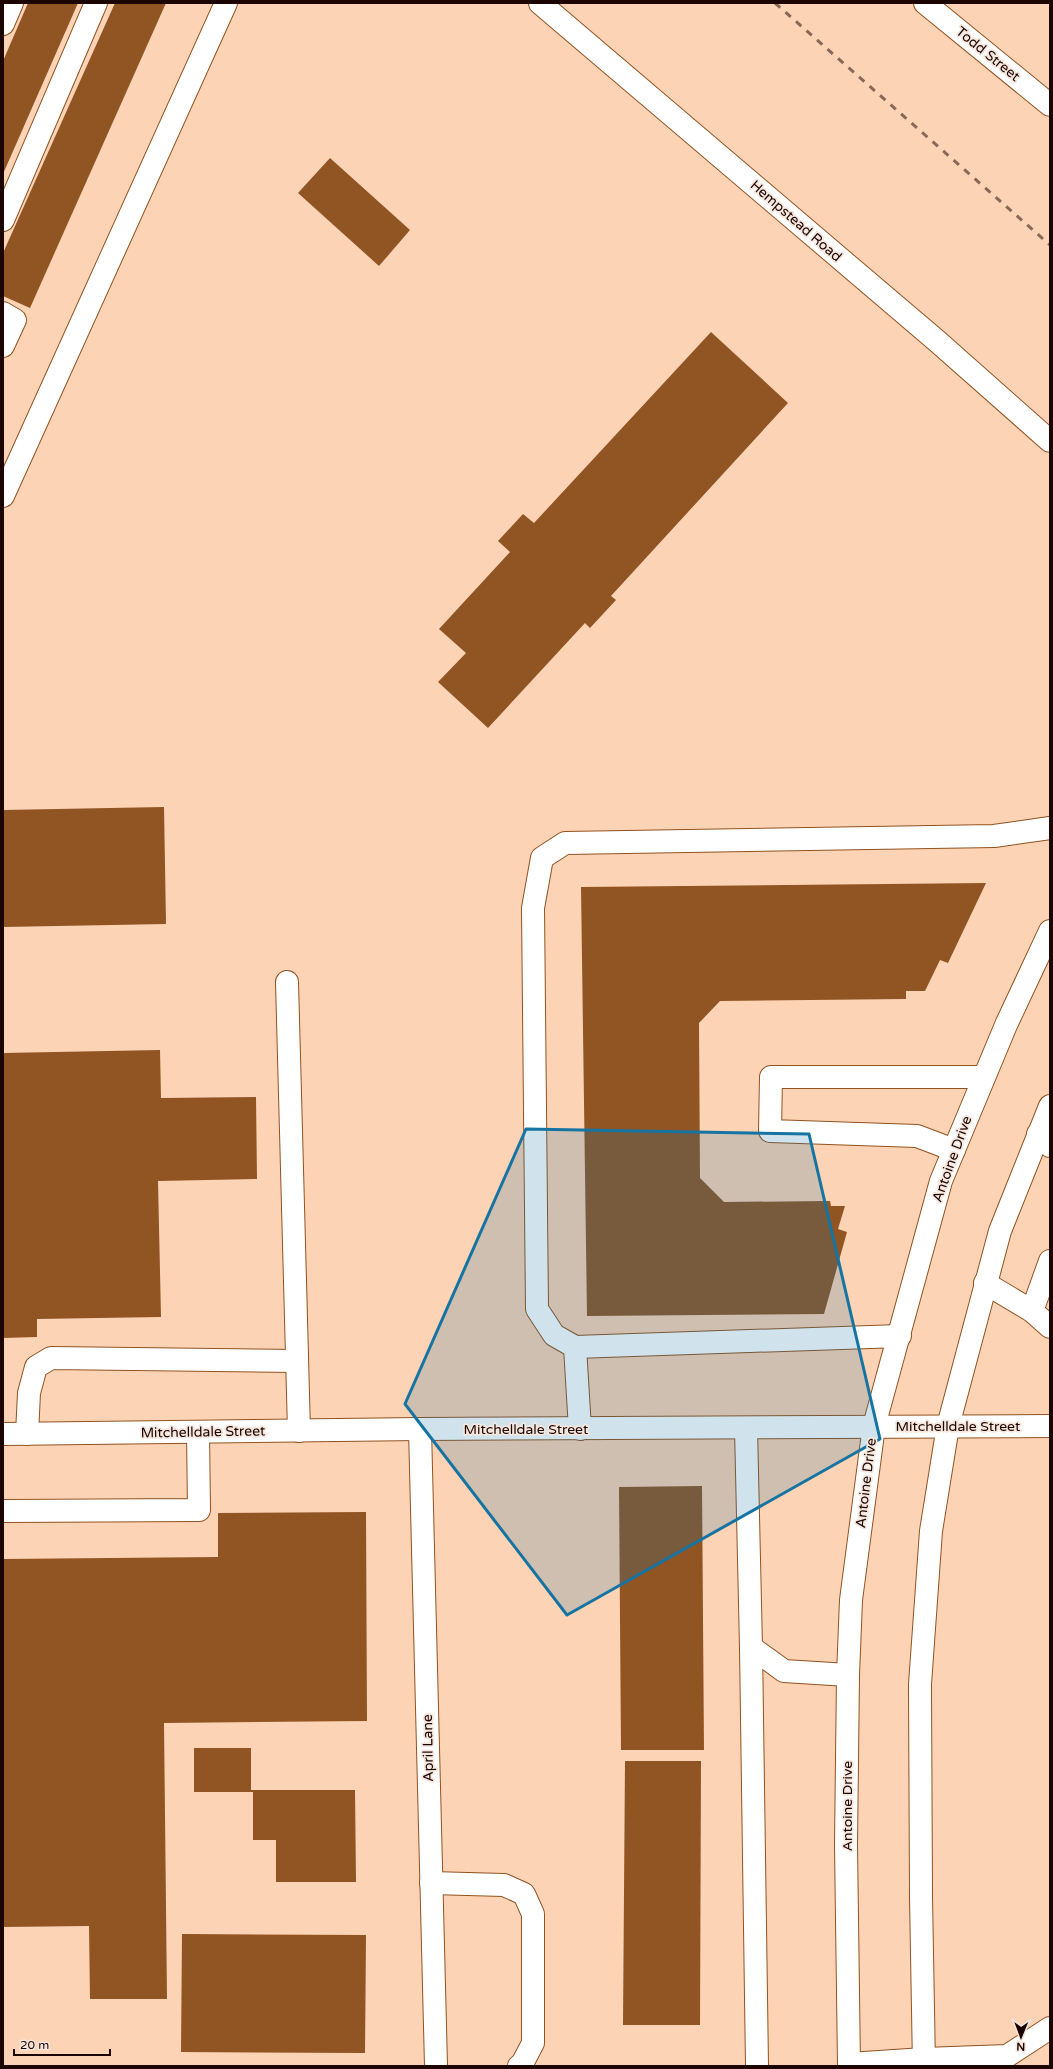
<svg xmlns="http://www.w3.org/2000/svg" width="1053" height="2069" font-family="'Varela Round',sans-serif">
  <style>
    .building { fill: #915423 }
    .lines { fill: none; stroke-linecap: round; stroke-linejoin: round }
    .minor-casing { stroke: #905321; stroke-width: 24 }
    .major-casing { stroke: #905321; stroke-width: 24 }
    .minor { stroke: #fff; stroke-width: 22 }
    .major { stroke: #fff; stroke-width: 22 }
    .rail { stroke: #886857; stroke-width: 3; stroke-dasharray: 7 7; stroke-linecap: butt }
    .marked { fill: #1674a2; fill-opacity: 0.2; stroke: #1674a2; stroke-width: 3; stroke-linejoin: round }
    .labels { text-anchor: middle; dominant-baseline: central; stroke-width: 3.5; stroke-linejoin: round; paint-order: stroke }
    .street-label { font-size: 14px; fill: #1c0500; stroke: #f5e7dd }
  </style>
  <rect width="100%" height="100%" fill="#fdd3b6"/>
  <g class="building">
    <path d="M28,3H78L3,174V61Z"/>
    <path d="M115,3H166L30,308L3,296V253Z"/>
    <path d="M330,158L410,230L379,266L298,193Z"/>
    <path d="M711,332L788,403L611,596L616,600L590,628L585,623L488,728L438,682L466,653L439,629L510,552L498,541L523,514L534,523Z"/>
    <path d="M164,807L166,924L3,927V810Z"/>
    <path d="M986,883L948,963L940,960L925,991H906V999L720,1001L699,1023L700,1178L724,1202L830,1201L831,1206H845L838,1229L847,1232L824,1314L587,1316L581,887Z"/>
    <path d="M160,1050L161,1098L256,1097L257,1179L158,1181L161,1317L37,1319V1337L3,1338V1053Z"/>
    <path d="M702,1486L704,1750H621L619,1487Z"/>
    <path d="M366,1512L367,1721L164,1723L167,1999H90L89,1926L3,1927V1559L218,1557V1513Z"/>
    <path d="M194,1748H251V1790H355L356,1882H276V1840H253V1792H194Z"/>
    <path d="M625,1761H701L700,2025H623Z"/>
    <path d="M182,1934L366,1935L365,2053L181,2052Z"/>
  </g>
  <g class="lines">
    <g class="minor-casing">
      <g id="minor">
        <path d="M925,3L1050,105"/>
        <path d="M3,24L12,3"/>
        <path d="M3,220L96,3"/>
        <path d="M3,313L15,320L3,346"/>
        <path d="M3,496L226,3"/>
        <path d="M287,982L299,1431"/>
        <path d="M1038,1134L1050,1146"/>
        <path d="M954,1150L917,1136L770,1131L771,1077H984"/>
        <path d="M985,1283L1032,1311L1050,1327"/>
        <path d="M1032,1311L1050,1261"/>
        <path d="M900,1336L575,1347L554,1335L537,1309L533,908L542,858L565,843L994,836L1050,828"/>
        <path d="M575,1347L580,1429"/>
        <path d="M746,1428L751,1647L784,1671L848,1675"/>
        <path d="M420,1429L436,2066"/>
        <path d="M3,1434L420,1429L1050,1426"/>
        <path d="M27,1434L29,1393L36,1367L51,1358L297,1361"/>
        <path d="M3,1511L199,1510L198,1432"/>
        <path d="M751,1647L757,2066"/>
        <path d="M431,1883L504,1885L524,1894L533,1914V2043L522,2064L519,2066"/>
        <path d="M924,2059L1007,2056L1050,2028"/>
      </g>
    </g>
    <g class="major-casing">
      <g id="major">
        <path d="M540,3L937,341L1050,441"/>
        <path d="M849,2064L924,2059"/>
        <path d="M849,2066L846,1845L848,1675L851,1600L874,1426L941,1181L1006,1025L1050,931"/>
        <path d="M924,2066L921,1897L920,1684L931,1531L948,1426L1000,1231L1050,1106"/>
      </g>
    </g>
    <use href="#minor" class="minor"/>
    <use href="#major" class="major"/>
    <path class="rail" d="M775,3L1050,245"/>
  </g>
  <path class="marked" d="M526,1129L809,1134L880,1439L567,1615L405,1404Z"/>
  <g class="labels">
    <g class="street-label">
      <text transform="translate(988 54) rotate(39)">Todd Street</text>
      <text transform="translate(796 221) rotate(41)">Hempstead Road</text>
      <text transform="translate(952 1159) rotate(-70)">Antoine Drive</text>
      <text x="958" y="1426">Mitchelldale Street</text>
      <text x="526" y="1429">Mitchelldale Street</text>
      <text transform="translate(203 1432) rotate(-1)">Mitchelldale Street</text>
      <text transform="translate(866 1483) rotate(-83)">Antoine Drive</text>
      <text transform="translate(428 1748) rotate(-91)">April Lane</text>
      <text transform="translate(847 1806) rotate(-90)">Antoine Drive</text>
    </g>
  </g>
  <rect width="1053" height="2069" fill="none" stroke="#1c0500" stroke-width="8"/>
  <g transform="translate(1021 2037) rotate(181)" stroke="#f5e7dd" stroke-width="3" paint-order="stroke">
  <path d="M0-3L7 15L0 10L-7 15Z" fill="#1c0500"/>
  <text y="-6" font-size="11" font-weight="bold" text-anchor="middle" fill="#1c0500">N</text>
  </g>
  <path d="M14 2049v6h96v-6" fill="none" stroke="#1c0500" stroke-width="2"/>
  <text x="20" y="2049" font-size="12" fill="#1c0500" stroke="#f5e7dd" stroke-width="3" paint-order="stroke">20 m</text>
</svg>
